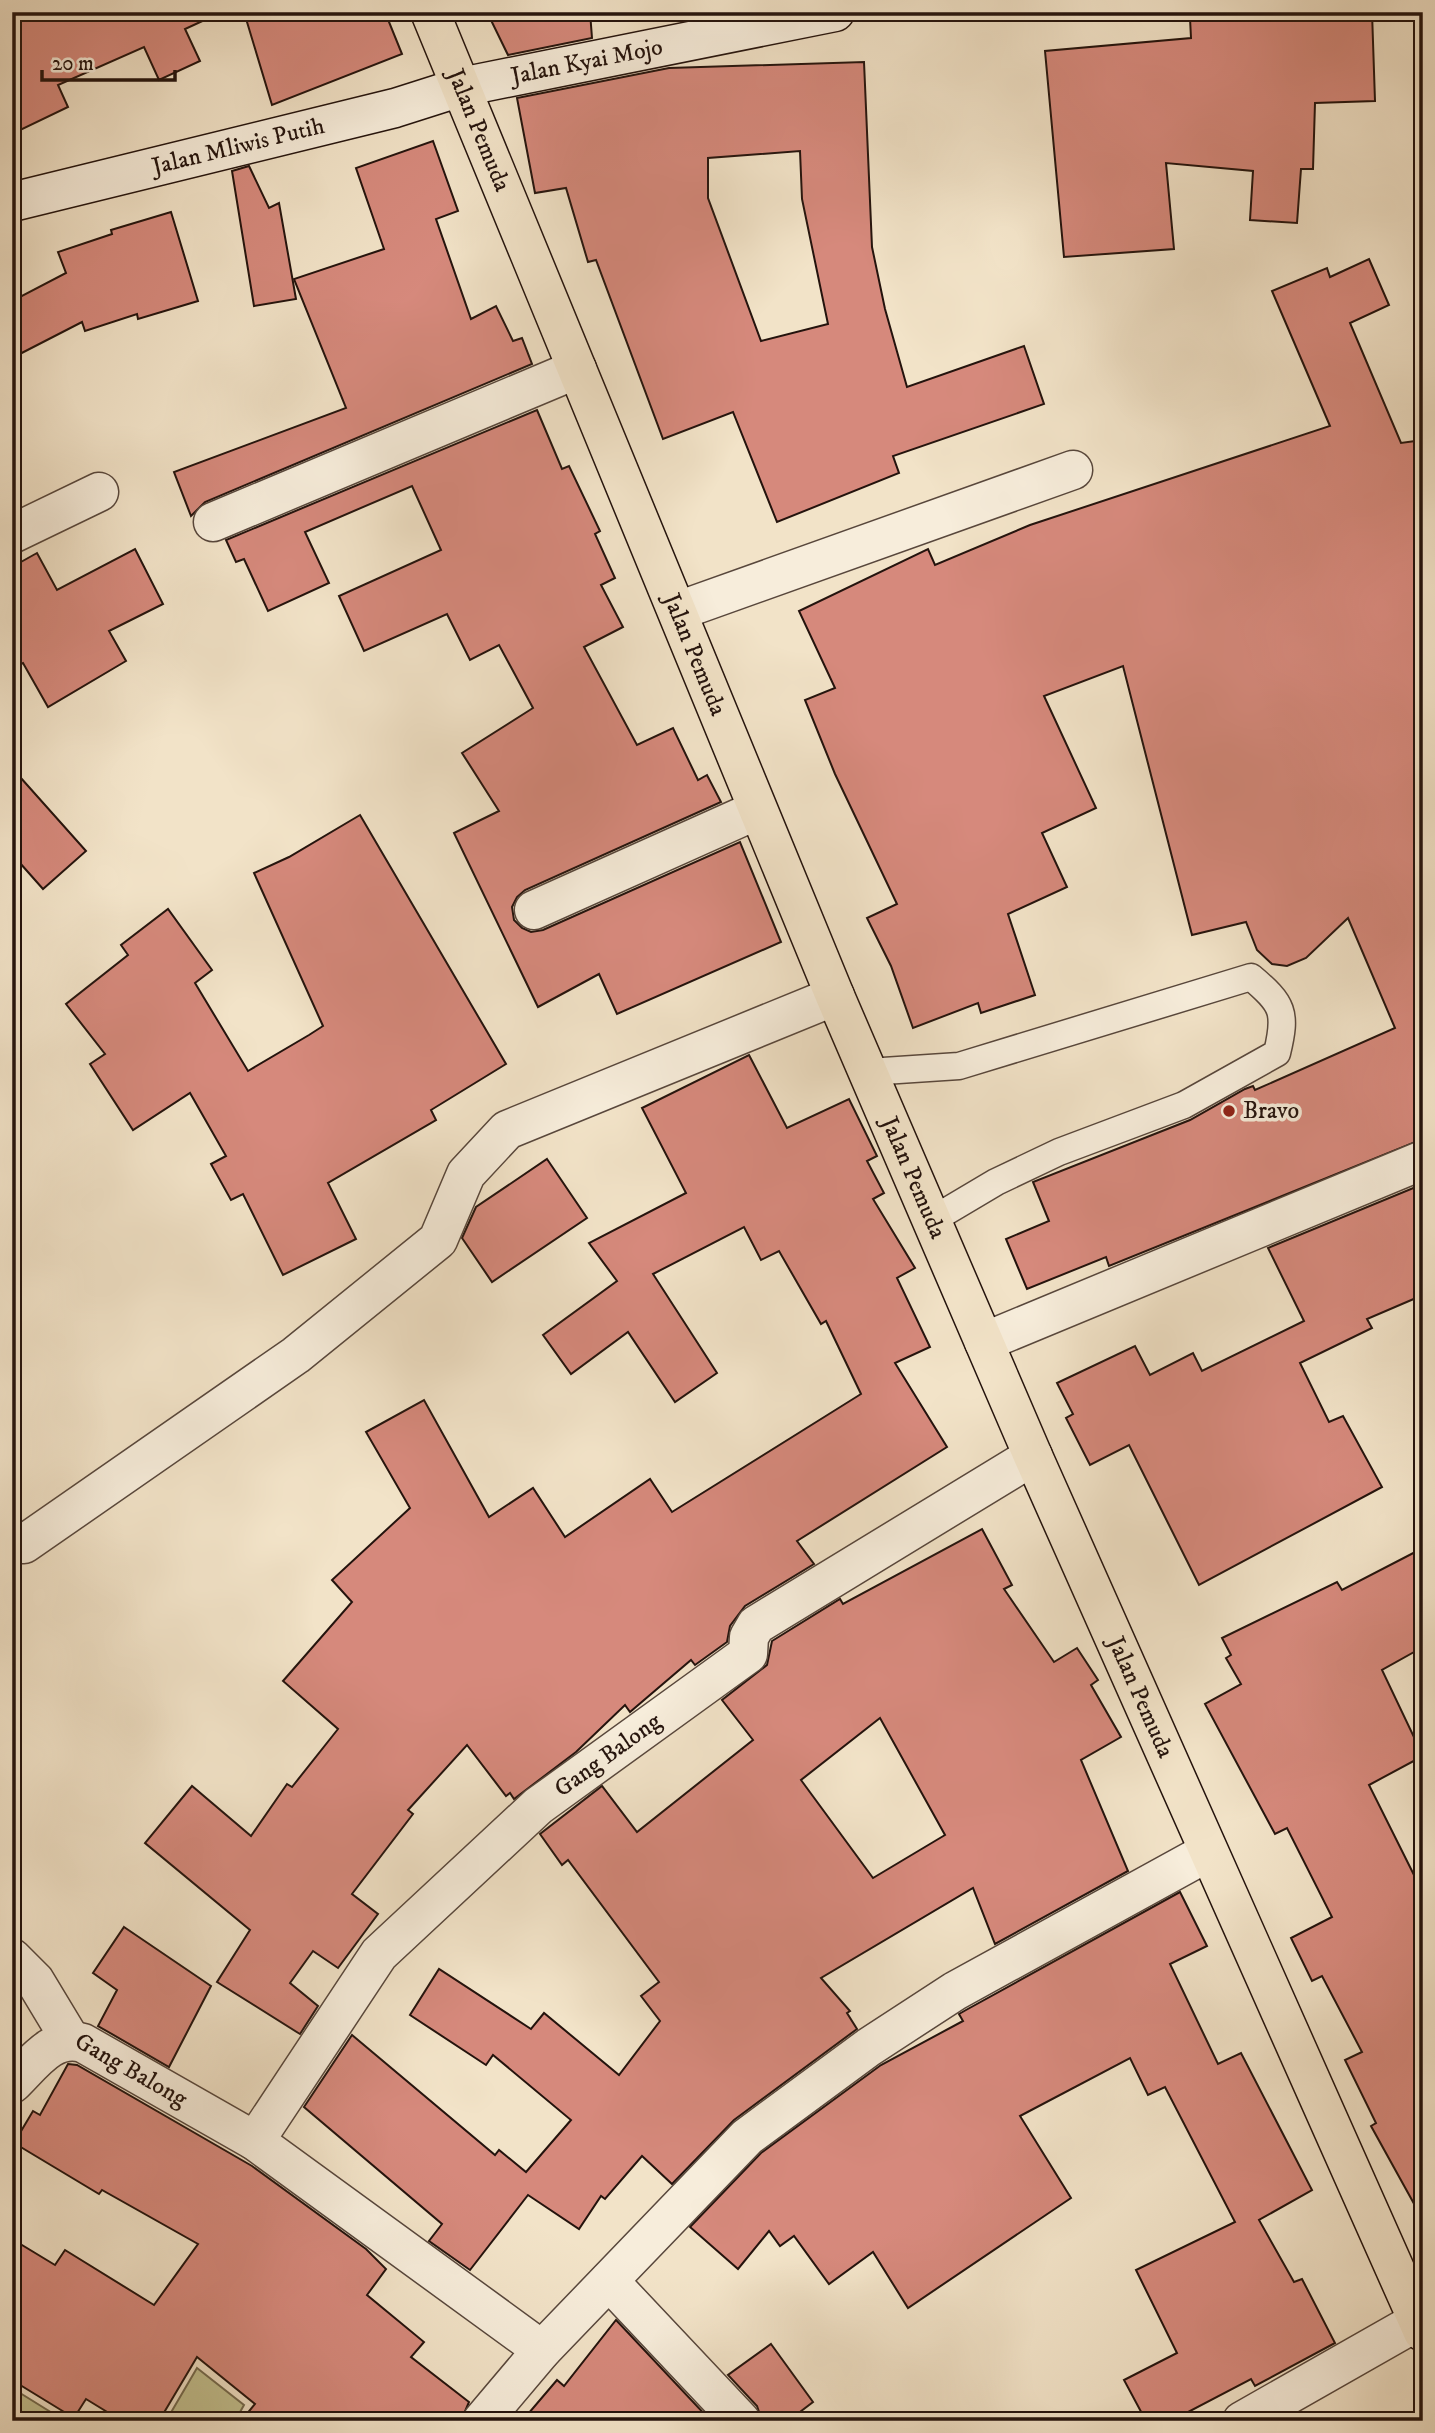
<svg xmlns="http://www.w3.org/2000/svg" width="1435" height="2433" font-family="'IM FELL DW Pica',serif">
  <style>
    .green { fill: #c3c190; stroke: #746a4e; stroke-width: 2 }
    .building { fill: #d6897c; stroke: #24130d; stroke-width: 2; fill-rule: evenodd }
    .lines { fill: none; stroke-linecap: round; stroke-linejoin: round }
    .lane-casing { stroke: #58473c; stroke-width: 29 }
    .street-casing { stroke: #58473c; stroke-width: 41 }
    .secondary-casing { stroke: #24130d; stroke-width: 41 }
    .primary-casing { stroke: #24130d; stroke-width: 41 }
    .lane { stroke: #f7eddb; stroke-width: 26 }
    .street { stroke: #f7eddb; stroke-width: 38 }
    .secondary { stroke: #f7eddb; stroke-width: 38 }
    .primary { stroke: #f2e3c8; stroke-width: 38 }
    .poi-dot { fill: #8f2418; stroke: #f7eddb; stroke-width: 2.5 }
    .labels { text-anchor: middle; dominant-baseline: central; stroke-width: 7; stroke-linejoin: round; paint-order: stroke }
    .street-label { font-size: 24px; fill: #24130d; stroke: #f7eddb }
    .poi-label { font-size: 24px; fill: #24130d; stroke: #f7eddb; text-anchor: start }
  </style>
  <rect width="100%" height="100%" fill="#f2e3c8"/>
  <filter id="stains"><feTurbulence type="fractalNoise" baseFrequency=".00286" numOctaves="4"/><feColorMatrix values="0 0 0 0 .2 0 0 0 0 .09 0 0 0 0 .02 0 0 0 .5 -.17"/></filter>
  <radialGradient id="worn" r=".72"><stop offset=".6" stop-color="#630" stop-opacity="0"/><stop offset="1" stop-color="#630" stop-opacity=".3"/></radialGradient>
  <g class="green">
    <path d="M197,2368L244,2405L235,2421H166Z"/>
    <path d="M12,2388L65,2421H12Z"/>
  </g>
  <g class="building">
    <path d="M12,12H222L185,29L200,61L159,80L144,47L58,85L68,107L12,134Z"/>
    <path d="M244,12H385L402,54L272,105Z"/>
    <path d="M487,12H590L592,38L508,55Z"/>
    <path d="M1245,12H1372L1375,101L1315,103L1313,169H1301L1297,223L1250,220L1253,171L1166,163L1174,249L1064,257L1045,51L1191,38L1190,18L1244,15Z"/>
    <path d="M864,62L872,247L885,309L907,387L1024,346L1044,404L893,456L899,473L777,522L733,412L663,439L596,260L588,262L566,188L535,193L517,98L669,68ZM800,151L802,199L828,324L761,341L708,198V158Z"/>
    <path d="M433,141L458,211L436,219L471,319L496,306L513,341L522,338L532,364L205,502L191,516L174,472L346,408L294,279L384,249L356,168Z"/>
    <path d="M249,166L269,208L279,203L296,299L254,306L232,171Z"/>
    <path d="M171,212L198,301L138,319L137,314L85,331L82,322L12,358V301L66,273L58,252L112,234L111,230Z"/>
    <path d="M1369,259L1389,305L1350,323L1401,443L1423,440V1139L1109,1266L1106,1257L1027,1289L1006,1239L1049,1221L1033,1182L1190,1120L1245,1089L1253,1086L1255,1090L1395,1028L1348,918L1306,958L1287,966L1272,964L1257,950L1246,922L1192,935L1123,666L1044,696L1096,808L1042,833L1067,887L1008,914L1035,995L981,1013L978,1003L913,1028L891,966L867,918L897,904L835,774L805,700L835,688L799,611L928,549L935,565L1030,525L1330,426L1272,291L1327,268L1330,277Z"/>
    <path d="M537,410L562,469L569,466L600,531L595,534L615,578L601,585L623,627L584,647L637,745L673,728L698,780L707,775L721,802L525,890L517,897L512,907L514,920L522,928L531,932L543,930L740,842L781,942L617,1014L599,974L538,1007L454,833L499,811L462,753L533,708L499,645L470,660L447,614L364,651L339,596L441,550L412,486L305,532L329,583L268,611L244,559L236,562L226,540Z"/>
    <path d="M135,549L163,604L109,631L126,661L48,707L23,663L12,668V567L37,553L57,590Z"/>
    <path d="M12,768L86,851L43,889L12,854Z"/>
    <path d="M360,815L506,1064L431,1110L436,1120L328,1183L356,1239L283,1275L243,1194L231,1200L211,1164L226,1156L190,1093L133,1130L90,1064L105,1054L66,1004L128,955L121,945L168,909L212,970L195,983L248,1071L309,1035L323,1026L254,873L289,857Z"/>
    <path d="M749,1055L787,1128L849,1099L877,1156L867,1161L884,1193L873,1199L915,1268L897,1278L930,1347L895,1363L947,1447L797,1541L814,1564L745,1606L730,1626L727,1642L695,1665L691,1660L630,1712L625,1705L576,1752L514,1799L510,1793L506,1796L467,1745L408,1810L413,1814L352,1894L378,1914L338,1968L313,1951L290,1983L318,2006L300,2034L217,1982L250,1930L145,1843L192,1786L251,1836L287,1784L292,1787L338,1729L283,1681L352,1602L332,1580L410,1508L366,1432L424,1400L489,1517L533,1488L565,1537L650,1479L672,1512L861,1394L826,1321L821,1324L779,1251L761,1260L744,1227L653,1274L717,1373L675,1402L628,1332L571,1374L543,1335L617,1281L589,1243L686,1193L642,1108Z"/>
    <path d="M547,1159L587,1218L492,1282L462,1238L476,1207Z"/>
    <path d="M1423,1184V1295L1367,1319L1372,1328L1300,1363L1329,1422L1343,1416L1382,1487L1199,1585L1129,1445L1090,1465L1066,1418L1073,1414L1057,1383L1135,1346L1150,1375L1193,1353L1202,1371L1304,1321L1268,1248Z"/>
    <path d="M982,1529L1012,1585L1004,1589L1054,1662L1077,1648L1098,1680L1091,1685L1121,1737L1081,1760L1128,1871L995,1944L973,1888L821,1978L850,2011L847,2013L857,2029L734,2120L672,2184L642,2156L605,2199L601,2196L579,2229L528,2195L470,2270L429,2241L442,2224L304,2107L352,2035L495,2155L499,2150L526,2172L571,2120L493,2055L486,2065L410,2015L439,1969L531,2029L544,2013L619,2075L660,2021L641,1996L659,1982L568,1860L562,1865L540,1834L602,1786L637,1832L753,1740L722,1700L767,1665L772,1641L840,1599L843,1604ZM880,1718L945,1835L873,1878L801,1780Z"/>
    <path d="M1423,1548V1647L1382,1670L1423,1756L1369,1785L1423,1893V2220L1371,2126L1376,2123L1345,2060L1362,2052L1322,1976L1312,1981L1291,1938L1332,1917L1287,1828L1275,1834L1205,1704L1241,1684L1226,1658L1231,1655L1222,1638L1337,1582L1342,1590Z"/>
    <path d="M1180,1892L1207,1946L1170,1964L1218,2064L1241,2053L1312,2190L1259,2220L1294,2282L1302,2279L1335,2343L1255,2386L1251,2379L1171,2421H1146L1124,2380L1177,2353L1136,2270L1235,2222L1165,2087L1148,2095L1130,2058L1020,2116L1071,2198L908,2308L873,2252L829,2284L794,2236L780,2246L769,2231L738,2269L690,2227L761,2153L881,2065L963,2021L959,2014L966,2010Z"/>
    <path d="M124,1927L211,1986L169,2067L98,2026L117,1990L93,1973Z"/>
    <path d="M68,2064L77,2065L252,2166L366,2249L386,2269L367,2295L424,2342L411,2357L469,2402L461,2421H241L255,2404L197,2357L159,2421H122L86,2399L74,2418L12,2380V2239L55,2265L65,2250L154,2305L198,2244L102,2190L99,2194L14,2143L33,2111L40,2115Z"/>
    <path d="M616,2320L617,2321L711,2421H522L557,2380L564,2386Z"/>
    <path d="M771,2344L813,2402L788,2421H762L757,2406L728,2375Z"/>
  </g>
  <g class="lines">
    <g class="lane-casing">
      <path id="lane" d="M868,1072L959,1066L1251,977C1283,1004 1287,1012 1277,1053L1184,1105L1059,1152L996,1182L932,1220"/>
    </g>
    <g class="street-casing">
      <g id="street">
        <path d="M213,522L577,369"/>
        <path d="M12,534L99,492"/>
        <path d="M678,611L1073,470"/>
        <path d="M534,910L757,810"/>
        <path d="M984,1342L1423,1160"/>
        <path d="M24,1544L296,1355L438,1240L466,1174L507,1130L835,996"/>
        <path d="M12,1958L35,1981L70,2039"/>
        <path id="s1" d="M12,2084C33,2064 52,2034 83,2043L255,2141L542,2350"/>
        <path id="s2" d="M255,2141L379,1954L538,1806L748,1654L749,1637L756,1625L1033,1456"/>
        <path d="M609,2281L741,2421"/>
        <path d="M482,2421L542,2350L747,2137L869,2047L955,1991L1208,1852"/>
        <path d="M1242,2421L1418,2321"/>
      </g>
    </g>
    <g class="secondary-casing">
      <g id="secondary">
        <path id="s3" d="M12,202L395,108L461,87L835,12"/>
      </g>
    </g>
    <g class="primary-casing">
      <g id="primary">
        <path id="s4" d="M430,12L835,996L1033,1456L1423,2332"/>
      </g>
    </g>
    <use href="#lane" class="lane"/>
    <use href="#street" class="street"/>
    <use href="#secondary" class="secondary"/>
    <use href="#primary" class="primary"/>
  </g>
  <circle class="poi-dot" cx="1229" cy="1111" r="7"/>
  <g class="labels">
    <g class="street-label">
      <text stroke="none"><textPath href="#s3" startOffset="592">Jalan Kyai Mojo</textPath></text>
      <text stroke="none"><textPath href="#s4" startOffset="128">Jalan Pemuda</textPath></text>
      <text stroke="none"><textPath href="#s3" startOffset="233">Jalan Mliwis Putih</textPath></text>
      <text stroke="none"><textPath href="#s4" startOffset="695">Jalan Pemuda</textPath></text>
      <text stroke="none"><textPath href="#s4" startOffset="1262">Jalan Pemuda</textPath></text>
      <text stroke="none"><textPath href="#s4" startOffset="1829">Jalan Pemuda</textPath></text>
      <text stroke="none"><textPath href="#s2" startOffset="528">Gang Balong</textPath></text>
      <text stroke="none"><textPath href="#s1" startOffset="142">Gang Balong</textPath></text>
    </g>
    <g class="poi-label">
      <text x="1243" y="1111">Bravo</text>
    </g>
  </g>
  <rect width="1435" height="2433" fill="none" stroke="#f2e3c8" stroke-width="42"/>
  <rect x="14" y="14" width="1407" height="2405" fill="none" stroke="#24130d" stroke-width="3.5"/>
  <rect x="21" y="21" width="1393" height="2391" fill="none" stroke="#24130d" stroke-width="2"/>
  <path d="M42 70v10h133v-10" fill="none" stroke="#24130d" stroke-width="3.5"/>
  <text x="52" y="70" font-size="21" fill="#24130d" stroke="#f7eddb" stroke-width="5" paint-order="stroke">20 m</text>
  <rect width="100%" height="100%" filter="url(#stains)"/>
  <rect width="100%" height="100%" fill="url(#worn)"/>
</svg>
